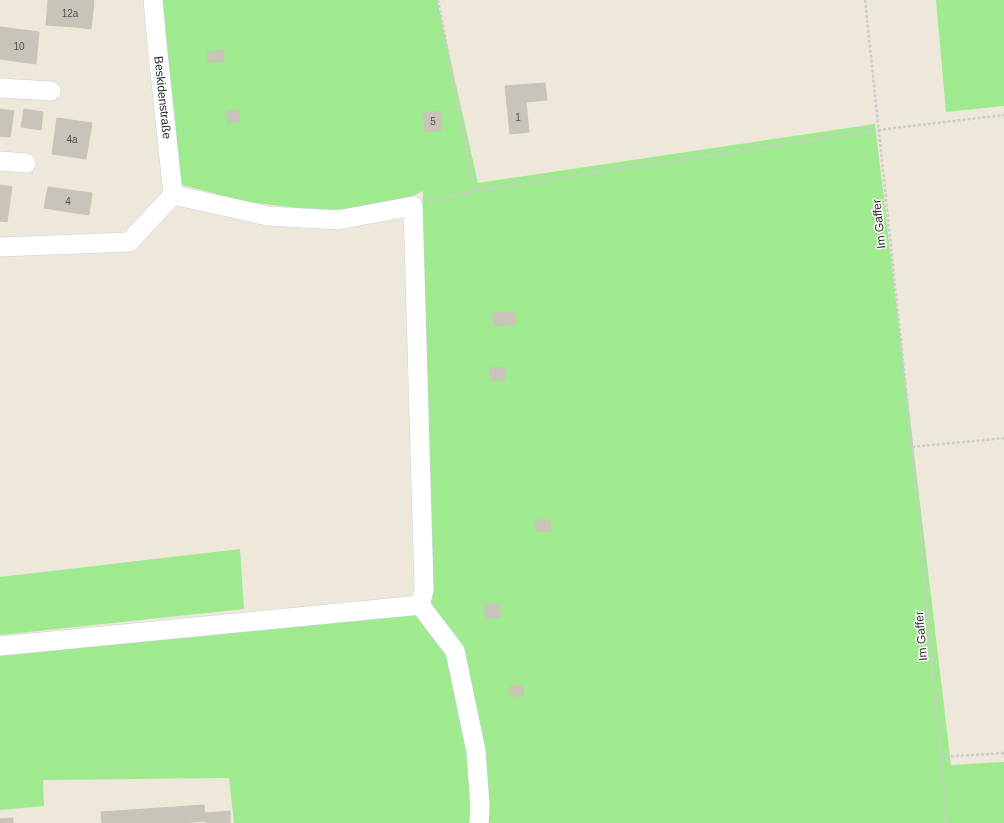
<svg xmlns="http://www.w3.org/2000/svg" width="1004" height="823" font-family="Arial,sans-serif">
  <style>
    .green { fill: #9fea8f }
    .building { fill: #c8c4b9; stroke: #c9c4b3 }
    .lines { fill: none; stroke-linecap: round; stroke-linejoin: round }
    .minor-casing { stroke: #cecfe4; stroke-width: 20 }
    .path { stroke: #ccc; stroke-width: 2.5; stroke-dasharray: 3 2; stroke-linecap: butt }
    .minor { stroke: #fff; stroke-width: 19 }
    .labels { text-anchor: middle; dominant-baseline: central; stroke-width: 3; stroke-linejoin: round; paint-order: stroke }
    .number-label { font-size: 10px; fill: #51504d }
    .street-label { font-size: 12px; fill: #292929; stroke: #fff }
  </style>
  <rect width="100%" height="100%" fill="#ede8d9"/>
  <g class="green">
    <path d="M159,0H437L478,183L875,124L951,765L1004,762V823H234L229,778L43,780L44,806L0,810V654L194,637L410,615L430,609L422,245L423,191L402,201L365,209L315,210L247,202L182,185Z"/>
    <path d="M936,0H1004V106L946,112Z"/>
    <path d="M240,549L244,609L0,635V577Z"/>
  </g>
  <g class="building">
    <path d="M48,0H63L61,26L46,25Z"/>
    <path d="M63,0H78L76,27L61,26Z"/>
    <path d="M78,0H94L91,29L76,27Z"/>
    <path d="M0,27L39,32L36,64L0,59Z"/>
    <path d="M223,50L224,61L208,62L207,52Z"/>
    <path d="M545,83L547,100L526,102L529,132L510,134L505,86Z"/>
    <path d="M0,109L14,111L10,137L0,136Z"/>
    <path d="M24,109L43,112L41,130L21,127Z"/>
    <path d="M239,110L240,122L228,123L226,111Z"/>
    <path d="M440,111L442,130L425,132L423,113Z"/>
    <path d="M57,118L92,123L86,159L52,154Z"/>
    <path d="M0,185L12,187L7,222L0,221Z"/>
    <path d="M48,187L92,193L89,215L44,208Z"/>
    <path d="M514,312L515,324L494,326L493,313Z"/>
    <path d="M505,367V380L490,381V368Z"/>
    <path d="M536,520H550L551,531H536Z"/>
    <rect x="485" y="604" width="15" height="14"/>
    <path d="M523,685V696H510L509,686Z"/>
    <path d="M204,805L205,813L230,811V823H206V821L182,823H102L101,812Z"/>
    <path d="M13,818V823H0V819Z"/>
  </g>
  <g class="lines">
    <g class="minor-casing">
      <g id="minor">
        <path id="s1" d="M153,0L157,44L173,195"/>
        <path d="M0,88L51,91"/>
        <path d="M0,161L26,163"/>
        <path d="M173,195L268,216L338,220L413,206L424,590L420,605"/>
        <path d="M0,247L129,242L173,195"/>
        <path d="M420,605L455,651L476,751L480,806L479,823"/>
        <path d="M0,646L420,605"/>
      </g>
    </g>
    <g class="path">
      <path d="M438,0L474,191"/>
      <path d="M865,0L912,447L947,823"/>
      <path d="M429,202L474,191L878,130L1004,115"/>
      <path d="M912,447L1004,438"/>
      <path d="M941,757L1004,753"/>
    </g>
    <use href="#minor" class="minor"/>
  </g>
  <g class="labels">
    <g class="number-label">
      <text x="70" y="13">12a</text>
      <text x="19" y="46">10</text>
      <text x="518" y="117">1</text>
      <text x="433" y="121">5</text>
      <text x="72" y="139">4a</text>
      <text x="68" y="201">4</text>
    </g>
    <g class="street-label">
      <text stroke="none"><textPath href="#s1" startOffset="98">Beskidenstraße</textPath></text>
      <text transform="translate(879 224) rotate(-96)">Im Gaffer</text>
      <text transform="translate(921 636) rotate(-95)">Im Gaffer</text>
    </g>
  </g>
</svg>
